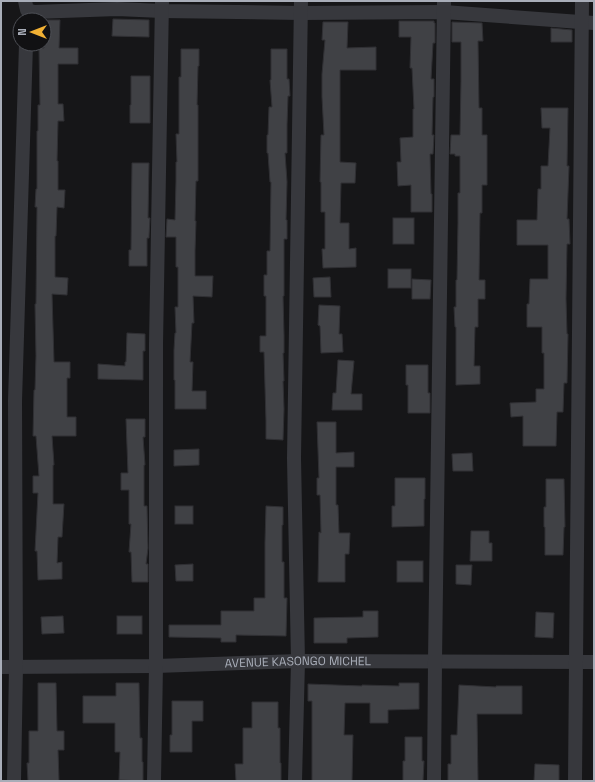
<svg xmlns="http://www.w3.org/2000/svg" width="595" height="782" font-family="'Space Grotesk',sans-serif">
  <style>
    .building { fill: #404145; stroke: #303034 }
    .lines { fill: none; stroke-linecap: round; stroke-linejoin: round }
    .minor { stroke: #37383d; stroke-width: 14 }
    .labels { text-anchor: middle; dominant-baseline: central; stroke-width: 4; stroke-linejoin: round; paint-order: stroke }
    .street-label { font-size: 12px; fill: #a8adb8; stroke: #111113 }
  </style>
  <rect width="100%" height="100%" fill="#161618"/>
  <g class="building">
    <path d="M113,19L149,20V37L112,36Z"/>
    <path d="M44,20H60L59,48H78V64H58V104H63L64,121H58L57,161H58V190H65L64,208L57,207L56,236H55V277L68,278L67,295L52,294L54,362H70V378H67V417H76V436H52L54,465H53V504H64L62,537H58L57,563L62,562V579L38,580L37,551H35L38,493H33V476H39L36,436H33L34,390H35L36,356L35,304H36L37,207H35L36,189H37V131H38V105H40L39,48H44Z"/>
    <path d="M399,21H434V23H435V43H433L431,79H434V97H433L432,135H434L433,154H430L431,194H432V212H411V185L398,186L397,162H401L400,138L413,137V109H414L412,68H410L411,37H399Z"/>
    <path d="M323,22H348L347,48L376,47V70H340V162L356,163L355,183H341L340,223H349V249L356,248V267L323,268L322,249H325V212H321V182H320L321,135H324L322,97V74L325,40H322Z"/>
    <path d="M452,22L482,23L483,41H478L479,108H482V135H487V185H482V213H480L479,280H485V299H478V327H475L474,366H480V384L456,385V327H455L454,307H456V280H457L458,222V193H460V156H455V154H450L451,135H460L461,81V42H452Z"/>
    <path d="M551,28L572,30V42H551Z"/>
    <path d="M181,49H199V66H198L197,105H198V181H196L195,221H196L195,251V276H213L212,297L193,296L194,323H192L190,362H193L192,391H206V409H175V380H174V350L175,333H176L175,307H178V267H176V237H166L167,219L175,220L176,181V162H177L176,134H179V77H181Z"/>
    <path d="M271,49H287V79H289L290,96H288L287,125V153H285L287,182L286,220H287V239H284V296H283L284,335V353H283L284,381H283L284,409L283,440L266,439V421L264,352H260V336H266V296H264V275H267V251H270L271,182H270L268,153H267V135H268L269,107H272L270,80H271Z"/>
    <path d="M131,76H150V123H130V105H131Z"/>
    <path d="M541,108H568L567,166H569L567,219H569L570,244H567L566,299L567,334H568L567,383H564L563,412H557L556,446H523V416L511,417L510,403L536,402V389H544V353H542V327H527V304H529L530,279H548V245H517V220H537L538,189H541V166H548L550,128H542Z"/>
    <path d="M132,163H149L148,218H150L149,236V238H147V266H129V250H131Z"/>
    <rect x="393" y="218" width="21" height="26"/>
    <rect x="388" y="269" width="23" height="19"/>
    <path d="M330,277L331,297H314L313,278Z"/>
    <path d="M412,279L431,280L430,299H412Z"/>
    <path d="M319,305L340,306L339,334H342L343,352L321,353L320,326L318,325Z"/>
    <path d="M127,333L145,334V351H143V380L98,379V364L125,366V362H126Z"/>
    <path d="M338,360L354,361L351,394H362V410H332L333,393H336Z"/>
    <path d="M406,365H428V393H430V413H408V385H406Z"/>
    <path d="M126,419H145V437H143L145,465H144V506H147L148,548L146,564H148V582H132L131,552H129L131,524H129V490H121V473H128Z"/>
    <path d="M317,422H336V453L354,452V467H336V505H338L339,533H350L349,554H345V582H318L319,532L321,533L320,495H317V478H319Z"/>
    <path d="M199,449V465L174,466V450Z"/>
    <path d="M472,453L473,471H453L452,454Z"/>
    <path d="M395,478H425V499H424V526L392,527V506H395Z"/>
    <path d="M546,479H564L565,527H564L563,555H545V527H544V507H546Z"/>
    <rect x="175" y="506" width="18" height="18"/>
    <path d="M266,506L283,507V525H282V562H284V598H287L286,636L236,635V642H221V638L169,637V625H221V611H254V598H265V542Z"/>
    <path d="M471,531H489V543H492V561H470Z"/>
    <rect x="397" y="561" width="26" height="21"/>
    <path d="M193,564V581H176L175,565Z"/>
    <path d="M456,565H472L471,585L456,584Z"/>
    <path d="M363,611H378V637L347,638V643H314V618L363,617Z"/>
    <path d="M536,612L554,613L553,638L535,637Z"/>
    <path d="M63,616L64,633L42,634L41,617Z"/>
    <rect x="117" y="616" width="25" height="18"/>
    <path d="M38,683H56L57,731H64V750H58L59,781H28L27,763H29V731H38Z"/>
    <path d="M116,683H139L140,738H142V762H143V781L119,780L120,752H115V723H83V696H116Z"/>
    <path d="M399,683H419V709L388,710V723H370V703H345L344,735H353L352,781H312V701H308V684L362,686V685L399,686Z"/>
    <path d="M459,685L496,687V686H522V714H477L478,781H448V764H451V735H457Z"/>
    <path d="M172,701H203V721H192V752H170V735H172Z"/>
    <path d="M252,702H278V728H280V763H281V781H236L235,764H243V728H252Z"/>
    <path d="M405,737H422V761H424L423,781H403V761H405Z"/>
    <path d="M535,764L559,765V781H534Z"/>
  </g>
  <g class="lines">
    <g class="minor">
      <path d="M25,1L27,10L34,12L117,9L162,11L301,13L444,12L594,23"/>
      <path id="s1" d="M1,667L156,666L298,661L594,662"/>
      <path d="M14,781L16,667L15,401L26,44"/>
      <path d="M154,781L156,666V344L162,1"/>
      <path d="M295,781L298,661L294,458L301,1"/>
      <path d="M434,781L435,661L444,1"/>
      <path d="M575,781L576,662L582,1"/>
    </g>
  </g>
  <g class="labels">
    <g class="street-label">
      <text stroke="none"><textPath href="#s1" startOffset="297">AVENUE KASONGO MICHEL</textPath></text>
    </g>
  </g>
  <rect width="595" height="782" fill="none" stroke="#a8adb8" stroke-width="4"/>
  <g transform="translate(32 32) rotate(270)"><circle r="19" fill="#111113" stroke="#4d4f55"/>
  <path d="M0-3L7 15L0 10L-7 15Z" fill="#f2b134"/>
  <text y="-6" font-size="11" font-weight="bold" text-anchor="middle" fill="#a8adb8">N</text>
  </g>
</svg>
